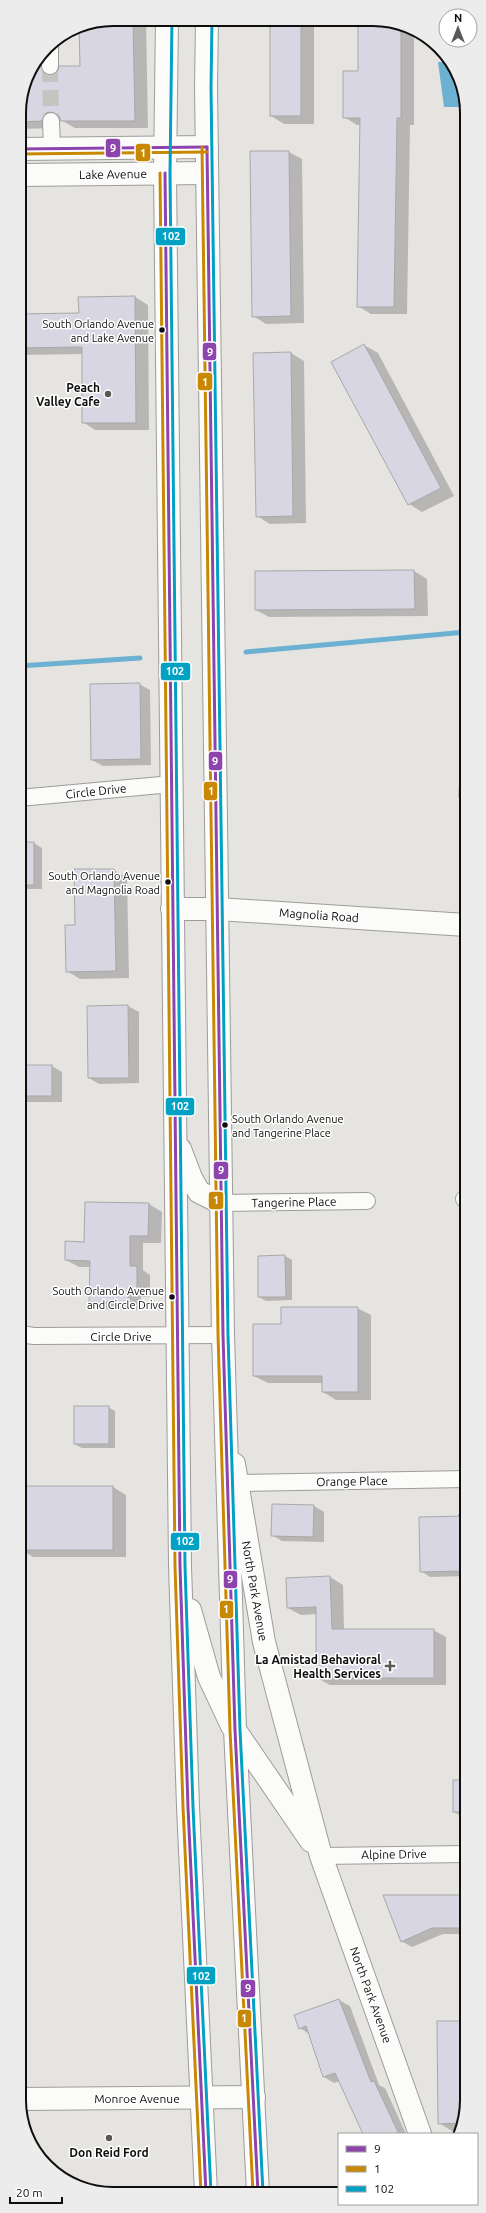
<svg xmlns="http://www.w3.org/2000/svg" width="486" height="2213" font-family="Ubuntu,sans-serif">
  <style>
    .water { fill: #6db1d2 }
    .shadow { fill: #0003 }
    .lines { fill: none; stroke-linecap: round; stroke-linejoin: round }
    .stream { stroke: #6db1d2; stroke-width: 5 }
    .building { fill: #d7d6e2; stroke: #a9a8a8 }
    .street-tunnel { stroke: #c6c4c1; stroke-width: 16; stroke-dasharray: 16 8; stroke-linecap: butt }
    .street-casing { stroke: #9d9c9a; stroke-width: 18 }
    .secondary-casing { stroke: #9d9c9a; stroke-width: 24 }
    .primary-casing { stroke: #9d9c9a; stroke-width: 24 }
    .street { stroke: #fbfbfa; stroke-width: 16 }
    .secondary { stroke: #fbfbfa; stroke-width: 22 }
    .primary { stroke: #fbfbfa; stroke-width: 22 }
    .bus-1-casing { stroke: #fff; stroke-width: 6 }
    .bus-2-casing { stroke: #fff; stroke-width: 6 }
    .bus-3-casing { stroke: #fff; stroke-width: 6 }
    .bus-1 { stroke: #8e44ad; stroke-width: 3 }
    .bus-2 { stroke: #c98803; stroke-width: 3 }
    .bus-3 { stroke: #01a1c4; stroke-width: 3 }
    .bus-dot { fill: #100e0d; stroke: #fff; stroke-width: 1.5 }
    .poi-dot { fill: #5b5957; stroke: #fff; stroke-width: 1.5 }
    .labels { text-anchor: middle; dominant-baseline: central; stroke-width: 3; stroke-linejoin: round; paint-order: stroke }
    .bus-label { font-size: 11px; fill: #100e0d; stroke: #fff; text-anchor: end }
    .street-label { font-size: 12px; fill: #100e0d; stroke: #fff }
    .poi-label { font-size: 12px; font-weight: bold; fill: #100e0d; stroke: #fff; text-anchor: end }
    .rim { fill: none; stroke: #100e0d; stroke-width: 2 }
    .line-badge { stroke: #fff; stroke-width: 1.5 }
    .badge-label { font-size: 11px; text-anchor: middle; font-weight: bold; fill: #fff }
  </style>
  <rect width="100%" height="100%" fill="#e6e4e1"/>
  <path class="water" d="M447,59L462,92L461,107H444L438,62H447Z"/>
  <g class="shadow">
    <path d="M113,19H146L148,128H75L61,120L55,128L19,129V107L40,67L53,75L81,67L80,25Z"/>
    <path d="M271,20H314V124H284L271,116Z"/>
    <path d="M359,21H392L414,33V125H410L407,314H371L358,306L361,125H357L344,117L359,72Z"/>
    <path d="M251,152H289L302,159L304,323L266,324L253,316Z"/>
    <path d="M135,297L148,305L149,430H95L83,422V354L19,355V315L80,314Z"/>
    <path d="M466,318V325L463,320Z"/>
    <path d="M364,345L378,353L454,496L422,512L409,504L333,362Z"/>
    <path d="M291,353L304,361L306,523L270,524L257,516Z"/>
    <path d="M414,571L427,579L428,616L269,617L256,610V572Z"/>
    <path d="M139,684L150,690L151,765L103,766L92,760Z"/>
    <path d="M464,721H466V802L458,797Z"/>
    <path d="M34,843L42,848V889H27V917H19V844Z"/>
    <path d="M75,870H114L127,878L129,978L80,979L67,971L76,926Z"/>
    <path d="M88,1006H128L139,1012V1083L99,1084L89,1078Z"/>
    <path d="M19,1066H52L62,1072V1102H19Z"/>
    <path d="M149,1204L162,1212L161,1243H143V1270L150,1275V1297H141V1310L103,1309L90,1301L91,1267H79L66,1260L85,1243Z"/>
    <path d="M285,1256L292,1260V1300L266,1301L259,1297Z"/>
    <path d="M357,1308L371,1315V1400H336L323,1392V1383H268L254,1376L282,1325Z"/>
    <path d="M108,1407L115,1411V1448H82L74,1444Z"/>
    <path d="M20,1487H113L126,1495V1557H33L20,1549Z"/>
    <path d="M273,1505L314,1506L324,1512V1542L282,1541L272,1535Z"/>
    <path d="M458,1514H467V1576L430,1577L421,1571L458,1518Z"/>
    <path d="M330,1577L343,1585L344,1630H433L446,1637V1685H330L317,1678V1614L301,1615L288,1608Z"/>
    <path d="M467,1781V1816H461L454,1812Z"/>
    <path d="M467,1896V1934H443L412,1947L401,1941Z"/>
    <path d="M339,2000L350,2006L379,2085L385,2088L406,2134H364L340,2081L334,2083L324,2077L309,2034L300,2028Z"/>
    <path d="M467,2106L461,2131H452L439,2123Z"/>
  </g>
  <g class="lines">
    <g class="stream">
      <path d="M246,652L466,632"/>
      <path d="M19,666L140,658"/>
    </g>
  </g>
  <g class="building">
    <path d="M113,19H133L135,121H61L59,116L51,112L46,113L42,121L19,122V107L26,77L33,66H41L45,74L50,75L58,71L59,66H80L79,26Z"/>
    <rect x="270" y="20" width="31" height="96"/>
    <path d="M358,21H392L401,26V118H397L394,307H357L360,118H343V71H358Z"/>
    <path d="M250,151H289L291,316L252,317Z"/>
    <path d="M135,296L136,423H82V347L19,348V314L79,313L78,297Z"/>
    <path d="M364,344L441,488L408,505L331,362Z"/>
    <path d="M291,352L293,516L256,517L253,353Z"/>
    <path d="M414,570L415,609L255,610V571Z"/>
    <path d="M140,683L141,759L91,760L90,684Z"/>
    <rect x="19" y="842" width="15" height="43"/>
    <path d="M74,869H114L116,971L66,972L65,925H75Z"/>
    <path d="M128,1005L129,1078H88L87,1006Z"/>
    <rect x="19" y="1065" width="33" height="31"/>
    <path d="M85,1202L149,1203L148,1236H130V1266H137V1290H128V1303L89,1302L90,1261L65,1260V1241L84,1242Z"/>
    <path d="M285,1255L286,1297H258V1256Z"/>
    <path d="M281,1307H358V1392H322V1376H253V1324H281Z"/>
    <rect x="74" y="1406" width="35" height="38"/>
    <rect x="20" y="1486" width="93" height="64"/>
    <path d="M272,1504L314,1505L313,1537L271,1536Z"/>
    <path d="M467,1516V1547H463L464,1571L420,1572L419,1517Z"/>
    <path d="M330,1576L332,1629H434V1678H316V1607L287,1608L286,1578Z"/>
    <rect x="453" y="1780" width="14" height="32"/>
    <path d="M383,1895H467V1928H432L401,1942Z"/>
    <path d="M339,1999L371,2082L374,2081L399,2134H363L335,2073L323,2077L306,2026L299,2029L294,2015Z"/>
    <path d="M437,2021H467V2106L463,2123L438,2124Z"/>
  </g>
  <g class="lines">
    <path class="street-tunnel" d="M50,66L51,121"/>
    <g class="street-casing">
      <g id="street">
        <path d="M50,44V66"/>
        <path d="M51,121L52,148"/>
        <path d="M19,798L172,784"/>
        <path d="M464,1199H467"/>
        <path d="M221,1203L367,1201"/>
        <path d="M20,1334L34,1336L223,1335"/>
        <path d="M237,1483L467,1479"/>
        <path d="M321,1856L467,1854"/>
      </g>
    </g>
    <g class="secondary-casing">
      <g id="secondary">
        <path d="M19,149L207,147"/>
        <path d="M19,175L207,173"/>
        <path d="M172,909H218L466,925"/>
        <path d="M234,1464L264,1642L321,1856L420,2134"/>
        <path d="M235,1730L311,1841"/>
        <path d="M20,2099L254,2097"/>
      </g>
    </g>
    <g class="primary-casing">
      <g id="primary">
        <path d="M167,19L165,173L180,1566L188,1807L206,2193"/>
        <path d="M207,20L206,87L223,1335L235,1730L258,2193"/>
        <path d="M180,1149L191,1178L199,1192L221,1203"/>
        <path d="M190,1610L209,1677L232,1726"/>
      </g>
    </g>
    <use href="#street" class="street"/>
    <use href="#secondary" class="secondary"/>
    <use href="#primary" class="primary"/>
    <g class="bus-1-casing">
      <g id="bus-1">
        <path d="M207,147L223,1335L235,1730L258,2193"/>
        <path d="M19,149L207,147"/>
        <path d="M165,173L180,1566L188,1807L206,2193"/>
      </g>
    </g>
    <g class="bus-2-casing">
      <g id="bus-2">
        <path d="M202,147L218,1335L230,1730L253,2193"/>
        <path d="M19,154L207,152"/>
        <path d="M160,173L175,1566L183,1807L201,2193"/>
      </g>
    </g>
    <g class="bus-3-casing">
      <g id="bus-3">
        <path d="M172,19L170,173L185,1566L193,1807L211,2193"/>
        <path d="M212,20L211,87L228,1335L240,1730L263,2193"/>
      </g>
    </g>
    <use href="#bus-1" class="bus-1"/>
    <use href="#bus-2" class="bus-2"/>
    <use href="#bus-3" class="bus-3"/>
  </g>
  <g class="bus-dot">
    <circle cx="162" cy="330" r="3.5"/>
    <circle cx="168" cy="882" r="3.5"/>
    <circle cx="225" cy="1125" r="3.5"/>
    <circle cx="172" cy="1297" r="3.5"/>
  </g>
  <g class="poi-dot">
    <circle cx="108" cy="394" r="4"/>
    <path d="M388 1660h4v4h4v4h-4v4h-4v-4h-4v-4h4z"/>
    <circle cx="109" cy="2138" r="4"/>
  </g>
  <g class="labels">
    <g class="bus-label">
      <text x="154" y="324">South Orlando Avenue<tspan x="154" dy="14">and Lake Avenue</tspan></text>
      <text x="160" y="876">South Orlando Avenue<tspan x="160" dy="14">and Magnolia Road</tspan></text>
      <text x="232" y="1119" text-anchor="start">South Orlando Avenue<tspan x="232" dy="14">and Tangerine Place</tspan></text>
      <text x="164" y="1291">South Orlando Avenue<tspan x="164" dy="14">and Circle Drive</tspan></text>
    </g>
    <g class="street-label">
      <text transform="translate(113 174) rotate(-1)">Lake Avenue</text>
      <text transform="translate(96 791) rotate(-6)">Circle Drive</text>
      <text transform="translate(319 915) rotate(4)">Magnolia Road</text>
      <text transform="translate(294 1202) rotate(-1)">Tangerine Place</text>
      <text x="121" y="1336">Circle Drive</text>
      <text transform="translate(352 1481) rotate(-1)">Orange Place</text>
      <text transform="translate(255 1591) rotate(80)">North Park Avenue</text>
      <text transform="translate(394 1854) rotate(-1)">Alpine Drive</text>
      <text transform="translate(371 1995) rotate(70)">North Park Avenue</text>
      <text x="137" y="2098">Monroe Avenue</text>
    </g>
    <g class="poi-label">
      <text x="100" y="387">Peach<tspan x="100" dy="14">Valley Cafe</tspan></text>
      <text x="381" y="1659">La Amistad Behavioral<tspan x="381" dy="14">Health Services</tspan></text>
      <text x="109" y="2152" text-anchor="middle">Don Reid Ford</text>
    </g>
  </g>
  <path d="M0 0H486V2213H0ZM113 26H373A87 87 0 0 1 460 113V2100A87 87 0 0 1 373 2187H113A87 87 0 0 1 26 2100V113A87 87 0 0 1 113 26Z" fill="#ececec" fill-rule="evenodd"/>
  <path class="rim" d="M113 26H373A87 87 0 0 1 460 113V2100A87 87 0 0 1 373 2187H113A87 87 0 0 1 26 2100V113A87 87 0 0 1 113 26Z"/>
  <g class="line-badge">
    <rect x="105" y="138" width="16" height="20" rx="4" fill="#8e44ad"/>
    <rect x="135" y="143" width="16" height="19" rx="4" fill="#c98803"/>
    <rect x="155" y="227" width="31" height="19" rx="4" fill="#01a1c4"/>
    <rect x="202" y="342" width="15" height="19" rx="4" fill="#8e44ad"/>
    <rect x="197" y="372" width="16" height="19" rx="4" fill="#c98803"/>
    <rect x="160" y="662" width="31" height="19" rx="4" fill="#01a1c4"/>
    <rect x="208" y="751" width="15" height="20" rx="4" fill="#8e44ad"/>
    <rect x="203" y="781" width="15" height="20" rx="4" fill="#c98803"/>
    <rect x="165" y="1097" width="30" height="19" rx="4" fill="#01a1c4"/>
    <rect x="213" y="1161" width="16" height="19" rx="4" fill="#8e44ad"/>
    <rect x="208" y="1191" width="16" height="19" rx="4" fill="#c98803"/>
    <rect x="170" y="1532" width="30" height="19" rx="4" fill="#01a1c4"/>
    <rect x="223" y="1570" width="15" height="19" rx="4" fill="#8e44ad"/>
    <rect x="219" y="1600" width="15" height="19" rx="4" fill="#c98803"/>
    <rect x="186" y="1966" width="30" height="19" rx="4" fill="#01a1c4"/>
    <rect x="240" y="1979" width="16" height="19" rx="4" fill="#8e44ad"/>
    <rect x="237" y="2009" width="15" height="19" rx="4" fill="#c98803"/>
  </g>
  <g class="badge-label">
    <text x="113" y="152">9</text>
    <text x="143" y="157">1</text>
    <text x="171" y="240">102</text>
    <text x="210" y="356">9</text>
    <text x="205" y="386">1</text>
    <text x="175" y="675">102</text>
    <text x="215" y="765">9</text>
    <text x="211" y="795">1</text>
    <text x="180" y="1110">102</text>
    <text x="221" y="1174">9</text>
    <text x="216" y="1204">1</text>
    <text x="185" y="1545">102</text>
    <text x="230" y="1583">9</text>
    <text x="226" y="1613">1</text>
    <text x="201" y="1980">102</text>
    <text x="248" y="1992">9</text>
    <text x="244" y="2022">1</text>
  </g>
  <rect x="338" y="2133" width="140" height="72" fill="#ffffff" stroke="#9f9f9e"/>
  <rect x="346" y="2146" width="20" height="6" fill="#8e44ad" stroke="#9f9f9e"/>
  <text x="374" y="2153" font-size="12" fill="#100e0d">9</text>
  <rect x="346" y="2166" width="20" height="6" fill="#c98803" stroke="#9f9f9e"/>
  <text x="374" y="2173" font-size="12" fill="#100e0d">1</text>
  <rect x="346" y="2186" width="20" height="6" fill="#01a1c4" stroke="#9f9f9e"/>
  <text x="374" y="2193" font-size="12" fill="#100e0d">102</text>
  <g transform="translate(458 28)"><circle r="19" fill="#ffffff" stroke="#9f9f9e"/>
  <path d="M0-3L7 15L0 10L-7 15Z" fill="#5b5957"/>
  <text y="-6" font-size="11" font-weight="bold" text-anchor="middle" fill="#100e0d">N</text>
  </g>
  <path d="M10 2197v6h52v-6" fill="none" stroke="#100e0d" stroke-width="2"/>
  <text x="16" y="2197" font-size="12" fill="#100e0d" stroke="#ffffff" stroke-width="3" paint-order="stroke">20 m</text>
</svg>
